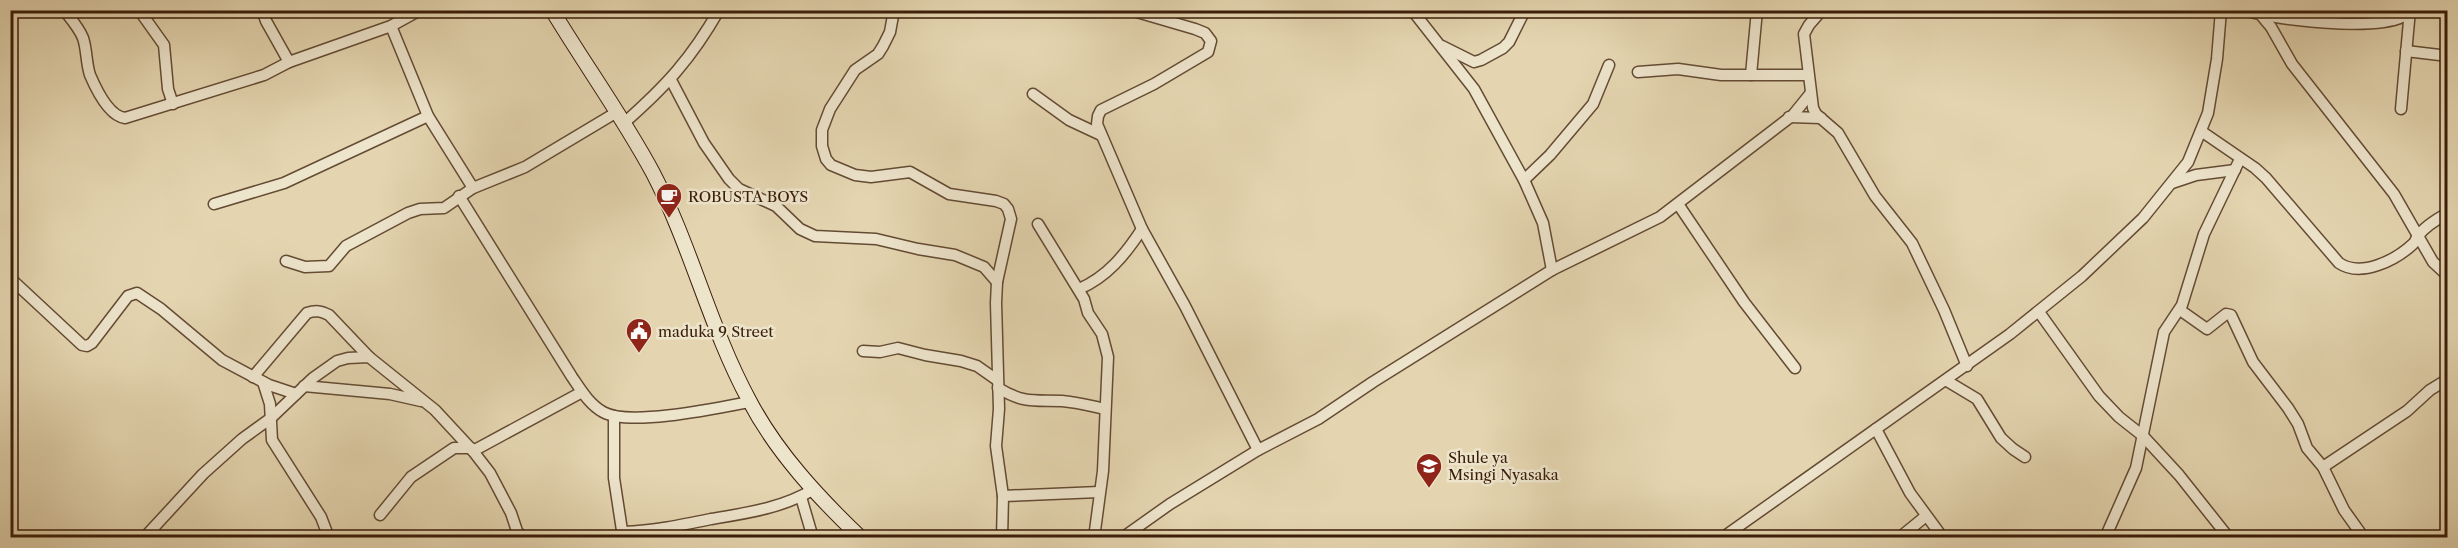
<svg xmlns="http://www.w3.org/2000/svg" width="2458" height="548" font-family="'Libre Caslon Text',serif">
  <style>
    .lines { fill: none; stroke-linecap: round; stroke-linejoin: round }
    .street-casing { stroke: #644b33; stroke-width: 13 }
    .secondary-casing { stroke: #3a1d09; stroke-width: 16 }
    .street { stroke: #ede4cc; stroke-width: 10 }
    .secondary { stroke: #ede4cc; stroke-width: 14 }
    .labels { text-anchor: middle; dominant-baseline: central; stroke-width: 5; stroke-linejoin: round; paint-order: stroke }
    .poi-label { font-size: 15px; fill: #3a1d09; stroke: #ede4cc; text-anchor: start }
  </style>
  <rect width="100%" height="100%" fill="#e4d5b0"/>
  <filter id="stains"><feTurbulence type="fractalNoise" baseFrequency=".00333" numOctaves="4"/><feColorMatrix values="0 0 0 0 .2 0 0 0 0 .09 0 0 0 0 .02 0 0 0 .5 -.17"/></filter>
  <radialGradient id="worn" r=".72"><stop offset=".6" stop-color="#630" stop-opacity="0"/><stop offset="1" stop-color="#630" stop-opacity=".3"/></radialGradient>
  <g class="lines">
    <g class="street-casing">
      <g id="street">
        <path d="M64,10C71,19 79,28 83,38C87,50 86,63 90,75C96,89 109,116 125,118L264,75L289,62L391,26L420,10"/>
        <path d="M139,10L164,45L168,89L173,104"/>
        <path d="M262,10L266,21L289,62"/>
        <path d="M894,10L890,32L883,46L878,54L855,70L830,109L822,130V146L826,159L831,165L855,175L871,177L910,172L949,194L996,201L1004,204L1008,209L1011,219L997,282L996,303L999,409L996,446L1003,496L1002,538"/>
        <path d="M1130,10L1195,29L1205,33L1211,41L1208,52L1154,84L1101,110L1098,116L1097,124L1142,229L1185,306L1258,450"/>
        <path d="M1412,10L1474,89L1524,180L1543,223L1552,270"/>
        <path d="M1822,10L1809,25L1804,34L1813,108L1816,114L1838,133L1875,196L1912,243L1944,310L1967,366"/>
        <path d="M2244,10C2277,20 2372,31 2402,17L2406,10"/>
        <path d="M2261,15L2271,27L2292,64L2394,194L2433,262L2448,276"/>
        <path d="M391,26L428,116L473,188"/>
        <path d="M1442,46L1474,62L1481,60L1503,48L1509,42L1525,10"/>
        <path d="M2406,51L2448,56"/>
        <path d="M1638,72L1678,69L1721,75H1808"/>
        <path d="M1751,75L1757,10"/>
        <path d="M671,80L704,143L729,179L739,189L776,206L800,229L815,236L876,239L918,249L955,255L984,267L997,282"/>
        <path d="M1033,94L1069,120L1101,135"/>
        <path d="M2401,109L2410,10"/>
        <path d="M1789,117L1821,118"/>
        <path d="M624,123C666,86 691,59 719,10"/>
        <path d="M2201,131L2255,168L2266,178L2339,263C2361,278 2396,260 2413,244C2417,240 2414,241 2418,236C2425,226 2437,219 2448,213"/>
        <path d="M1524,180L1550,155L1593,104L1609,65"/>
        <path d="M2172,183L2196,175L2235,170"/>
        <path d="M459,196L572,377C581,390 589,404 603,412C629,427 718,408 749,402"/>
        <path d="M214,204L284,183L428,116"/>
        <path d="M1678,204L1744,302L1795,368"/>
        <path d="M1038,224L1084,299L1088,313L1102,334L1108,357L1103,471L1094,538"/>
        <path d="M286,261L305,267L329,266L346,246L408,213L420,209L444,208L473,188L525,167L617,112"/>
        <path d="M10,278L82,345L87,346L92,343L128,296L137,293L161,309L222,360L269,385L296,394"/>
        <path d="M1079,289C1107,277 1125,255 1142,229"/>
        <path d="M2180,310L2207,329L2226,314L2231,315L2253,362L2288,408L2298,424L2307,448L2323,467L2344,510L2364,538"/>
        <path d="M2039,312L2099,396L2119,417L2143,436L2179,475L2229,538"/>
        <path d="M863,351L880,352L898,348L925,355L961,361L977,366L997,380"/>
        <path d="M253,377L307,313C316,310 321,311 329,315L369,357"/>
        <path d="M1947,381L1977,399L2001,438L2013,449L2025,457"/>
        <path d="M263,382L270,404L272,440L321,517L329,538"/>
        <path d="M304,386L390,394L421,401"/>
        <path d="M998,388C1025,404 1033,400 1062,401C1076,402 1091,406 1105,409"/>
        <path d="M614,416V478L623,537"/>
        <path d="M1876,429L1910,493L1943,538"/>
        <path d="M473,451L582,392"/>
        <path d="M2323,467L2407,411L2430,390L2448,379"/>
        <path d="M1003,496L1099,492"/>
        <path d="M801,497L813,538"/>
        <path d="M380,515L411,477L454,448H471"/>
        <path d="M623,532C653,531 682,525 711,519C747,513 783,508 814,489"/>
        <path d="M144,538L203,474L242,439L271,418L313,378L337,361L348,358L369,357L435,410L473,451L490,473L511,513L517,531L523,538"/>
        <path d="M1122,538L1170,504L1258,450L1318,419L1373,382L1552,270L1660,217L1793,115L1810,94"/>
        <path d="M1722,538L2010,334L2082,276L2143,218L2188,162L2208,113L2217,59L2221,10"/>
        <path d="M1899,538L1926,516"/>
        <path d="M2105,538L2136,468L2164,332L2182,305L2204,234L2240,159"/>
      </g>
    </g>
    <g class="secondary-casing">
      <path id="secondary" d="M552,10C585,65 623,117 653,173C691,246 710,328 749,400C776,452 819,498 861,538"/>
    </g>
    <use href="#street" class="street"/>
    <use href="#secondary" class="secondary"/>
  </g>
  <defs>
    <g id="cafe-pin" transform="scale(1.35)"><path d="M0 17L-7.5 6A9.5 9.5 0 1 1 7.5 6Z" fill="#8f2418" stroke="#ede4cc"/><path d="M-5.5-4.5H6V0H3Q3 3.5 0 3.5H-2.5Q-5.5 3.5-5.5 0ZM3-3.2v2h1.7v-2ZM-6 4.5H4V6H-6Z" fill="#fff"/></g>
    <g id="civic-pin" transform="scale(1.35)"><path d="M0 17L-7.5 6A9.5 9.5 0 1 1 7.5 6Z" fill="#8f2418" stroke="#ede4cc"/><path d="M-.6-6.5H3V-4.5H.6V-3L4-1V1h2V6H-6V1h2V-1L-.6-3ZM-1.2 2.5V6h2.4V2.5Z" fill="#fff"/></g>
    <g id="school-pin" transform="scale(1.35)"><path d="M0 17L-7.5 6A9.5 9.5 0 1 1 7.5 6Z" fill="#8f2418" stroke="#ede4cc"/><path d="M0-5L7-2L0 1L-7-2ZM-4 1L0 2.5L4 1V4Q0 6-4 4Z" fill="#fff"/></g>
  </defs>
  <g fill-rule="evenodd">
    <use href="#cafe-pin" x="669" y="196"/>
    <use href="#civic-pin" x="639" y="331"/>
    <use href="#school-pin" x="1429" y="466"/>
  </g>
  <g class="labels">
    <g class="poi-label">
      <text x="688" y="196">ROBUSTA BOYS</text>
      <text x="658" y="331">maduka 9 Street</text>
      <text x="1448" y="457">Shule ya<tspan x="1448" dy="17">Msingi Nyasaka</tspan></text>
    </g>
  </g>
  <rect width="2458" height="548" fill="none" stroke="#e4d5b0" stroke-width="36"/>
  <rect x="12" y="12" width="2434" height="524" fill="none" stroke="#3a1d09" stroke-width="3"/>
  <rect x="18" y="18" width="2422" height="512" fill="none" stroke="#3a1d09" stroke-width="1.5"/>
  <rect width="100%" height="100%" filter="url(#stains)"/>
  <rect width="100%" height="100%" fill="url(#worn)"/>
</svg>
